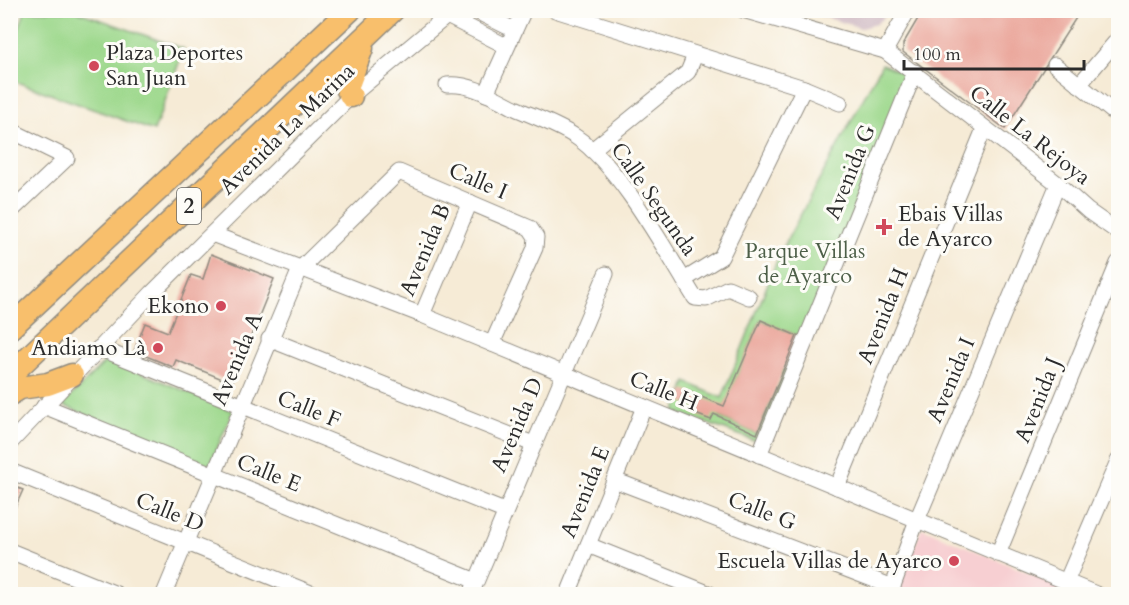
<svg xmlns="http://www.w3.org/2000/svg" width="1129" height="605" font-family="Cardo,serif">
  <style>
    .built { fill: #f7cfd2 }
    .industrial { fill: #d2bdc6 }
    .green { fill: #9dd88c; stroke: #64825c; stroke-width: 1.5; fill-rule: evenodd }
    .building { fill: #eaa499 }
    .lines { fill: none; stroke-linecap: round; stroke-linejoin: round }
    .minor-casing { stroke: #908b80; stroke-width: 17 }
    .highway-casing { stroke: #908b80; stroke-width: 25 }
    .minor { stroke: #fff; stroke-width: 15 }
    .highway { stroke: #f8bf6c; stroke-width: 22 }
    .poi-dot { fill: #d1495b; stroke: #fdfcf7; stroke-width: 2 }
    .labels { text-anchor: middle; dominant-baseline: central; stroke-width: 6; stroke-linejoin: round; paint-order: stroke }
    .shield { fill: #fdfcf7; stroke: #6a6a68; stroke-width: 1.5 }
    .shield-label { font-size: 21px; font-weight: bold; fill: #2b2b2b }
    .poi-label { font-size: 22px; fill: #2b2b2b; stroke: #fdfcf7; text-anchor: end }
    .street-label { font-size: 22px; fill: #2b2b2b; stroke: #fdfcf7 }
    .park-label { font-size: 22px; fill: #4d5f48; stroke: #fdfcf7 }
  </style>
  <rect width="100%" height="100%" fill="#fdfcf7"/>
  <filter id="ink" filterUnits="userSpaceOnUse"><feTurbulence type="fractalNoise" baseFrequency=".0167" numOctaves="2"/><feDisplacementMap in="SourceGraphic" scale="12" xChannelSelector="R" yChannelSelector="G"/><feConvolveMatrix kernelMatrix="1 2 1 2 8 2 1 2 1" color-interpolation-filters="sRGB"/></filter>
  <filter id="wash" filterUnits="userSpaceOnUse"><feTurbulence type="fractalNoise" baseFrequency=".008" numOctaves="4" result="noise"/><feDisplacementMap in="SourceGraphic" scale="24" xChannelSelector="R" yChannelSelector="G"/><feGaussianBlur stdDeviation="1.35" result="paint"/><feColorMatrix in="noise" values="0 0 0 0 0 0 0 0 0 0 0 0 0 0 0 0 0 1.4 0 .05"/><feComposite in="paint" operator="in"/></filter>
  <g filter="url(#wash)">
    <rect width="100%" height="100%" fill="#f6ebd6"/>
    <path class="built" d="M922,528L1078,594H895Z"/>
    <path class="industrial" d="M804,11H890L876,24L861,28Z"/>
    <g class="green">
      <path d="M25,11H76L184,49L154,131L11,80V52Z"/>
      <path d="M882,64L910,76L759,442L675,412L686,382L722,398L780,253ZM761,320L799,337L785,371L777,367L775,371L783,376L757,434L720,417Z"/>
      <path d="M108,359L233,411L210,465L62,405Z"/>
    </g>
    <g id="blocks">
      <g class="building">
        <path d="M923,10H1081L1005,129L903,52V44Z"/>
        <path d="M211,254L274,279L232,383L176,360L173,367L134,351L145,323L168,332L191,275L203,279Z"/>
        <path d="M761,320L797,336L757,434L714,414L711,420L693,413L696,407L680,401L684,390L724,406Z"/>
        <path d="M10,485L23,490L10,519Z"/>
      </g>
    </g>
  </g>
  <g filter="url(#ink)">
    <use href="#blocks" fill-opacity="0" stroke="#908b80" stroke-width="1.5"/>
    <g class="lines">
      <g class="minor-casing">
        <g id="minor">
          <path d="M474,10L514,30"/>
          <path d="M555,10L804,88L840,103"/>
          <path d="M743,10L885,51L1058,184L1088,211L1118,232"/>
          <path d="M447,16L506,46"/>
          <path d="M885,51L908,10"/>
          <path d="M1055,65L1118,116"/>
          <path d="M447,85C471,83 493,97 515,108C535,117 558,125 576,137C620,166 666,252 695,298L706,299L728,288L749,297"/>
          <path d="M1079,85L1118,39"/>
          <path d="M486,94L524,10"/>
          <path d="M10,130L67,158L10,212"/>
          <path d="M592,150L688,72L695,55"/>
          <path d="M212,234L422,315L1096,594"/>
          <path d="M684,280L721,257L804,88"/>
          <path d="M422,315L470,202"/>
          <path d="M269,339L533,444"/>
          <path d="M99,348L504,511"/>
          <path d="M44,406L476,581"/>
          <path d="M10,443L152,293L351,96L454,10"/>
          <path d="M759,455L915,72"/>
          <path d="M10,471L313,594"/>
          <path d="M614,480L893,587"/>
          <path d="M837,487L984,129"/>
          <path d="M588,545L710,594"/>
          <path d="M10,551L116,594"/>
          <path d="M998,554L1118,263"/>
          <path d="M1066,582L1118,461"/>
          <path d="M164,594L300,269L399,172L530,228L536,237L535,248L492,344"/>
          <path d="M471,594L606,274"/>
          <path d="M568,594L644,407"/>
          <path d="M890,594L917,520L1058,184"/>
        </g>
      </g>
      <g class="highway-casing">
        <g id="highway">
          <path d="M351,96L347,88L362,48"/>
          <path d="M10,328L350,10"/>
          <path d="M10,375L393,10"/>
          <path d="M10,394L20,388L48,384L72,375"/>
        </g>
      </g>
      <use href="#minor" class="minor"/>
      <use href="#highway" class="highway"/>
    </g>
  </g>
  <g class="poi-dot">
    <circle cx="94" cy="66" r="6"/>
    <path d="M881 218h6v6h6v6h-6v6h-6v-6h-6v-6h6z"/>
    <circle cx="221" cy="306" r="6"/>
    <circle cx="158" cy="348" r="6"/>
    <circle cx="954" cy="561" r="6"/>
  </g>
  <g class="labels">
    <rect class="shield" x="177" y="188" width="24" height="36" rx="4.5"/>
    <g class="shield-label">
      <text x="189" y="206">2</text>
    </g>
    <g class="poi-label">
      <text x="106" y="53" text-anchor="start">Plaza Deportes<tspan x="106" dy="25">San Juan</tspan></text>
      <text x="898" y="214" text-anchor="start">Ebais Villas<tspan x="898" dy="25">de Ayarco</tspan></text>
      <text x="209" y="306">Ekono</text>
      <text x="146" y="348">Andiamo Là</text>
      <text x="942" y="561">Escuela Villas de Ayarco</text>
    </g>
    <g class="street-label">
      <text transform="translate(287 129) rotate(-44)">Avenida La Marina</text>
      <text transform="translate(1030 135) rotate(38)">Calle La Rejoya</text>
      <text transform="translate(850 172) rotate(-68)">Avenida G</text>
      <text transform="translate(478 181) rotate(23)">Calle I</text>
      <text transform="translate(654 199) rotate(55)">Calle Segunda</text>
      <text transform="translate(425 250) rotate(-67)">Avenida B</text>
      <text transform="translate(883 316) rotate(-68)">Avenida H</text>
      <text transform="translate(237 359) rotate(-67)">Avenida A</text>
      <text transform="translate(951 380) rotate(-67)">Avenida I</text>
      <text transform="translate(664 391) rotate(22)">Calle H</text>
      <text transform="translate(1038 400) rotate(-68)">Avenida J</text>
      <text transform="translate(309 409) rotate(22)">Calle F</text>
      <text transform="translate(517 425) rotate(-67)">Avenida D</text>
      <text transform="translate(269 473) rotate(22)">Calle E</text>
      <text transform="translate(585 492) rotate(-68)">Avenida E</text>
      <text transform="translate(762 511) rotate(21)">Calle G</text>
      <text transform="translate(170 512) rotate(22)">Calle D</text>
    </g>
    <g class="park-label">
      <text x="805" y="251">Parque Villas<tspan x="805" dy="25">de Ayarco</tspan></text>
    </g>
  </g>
  <rect width="1129" height="605" fill="none" stroke="#fdfcf7" stroke-width="36"/>
  <path d="M904 60v9h180v-9" fill="none" stroke="#2b2b2b" stroke-width="3"/>
  <text x="913" y="60" font-size="18" fill="#2b2b2b" stroke="#fdfcf7" stroke-width="4.5" paint-order="stroke">100 m</text>
</svg>
